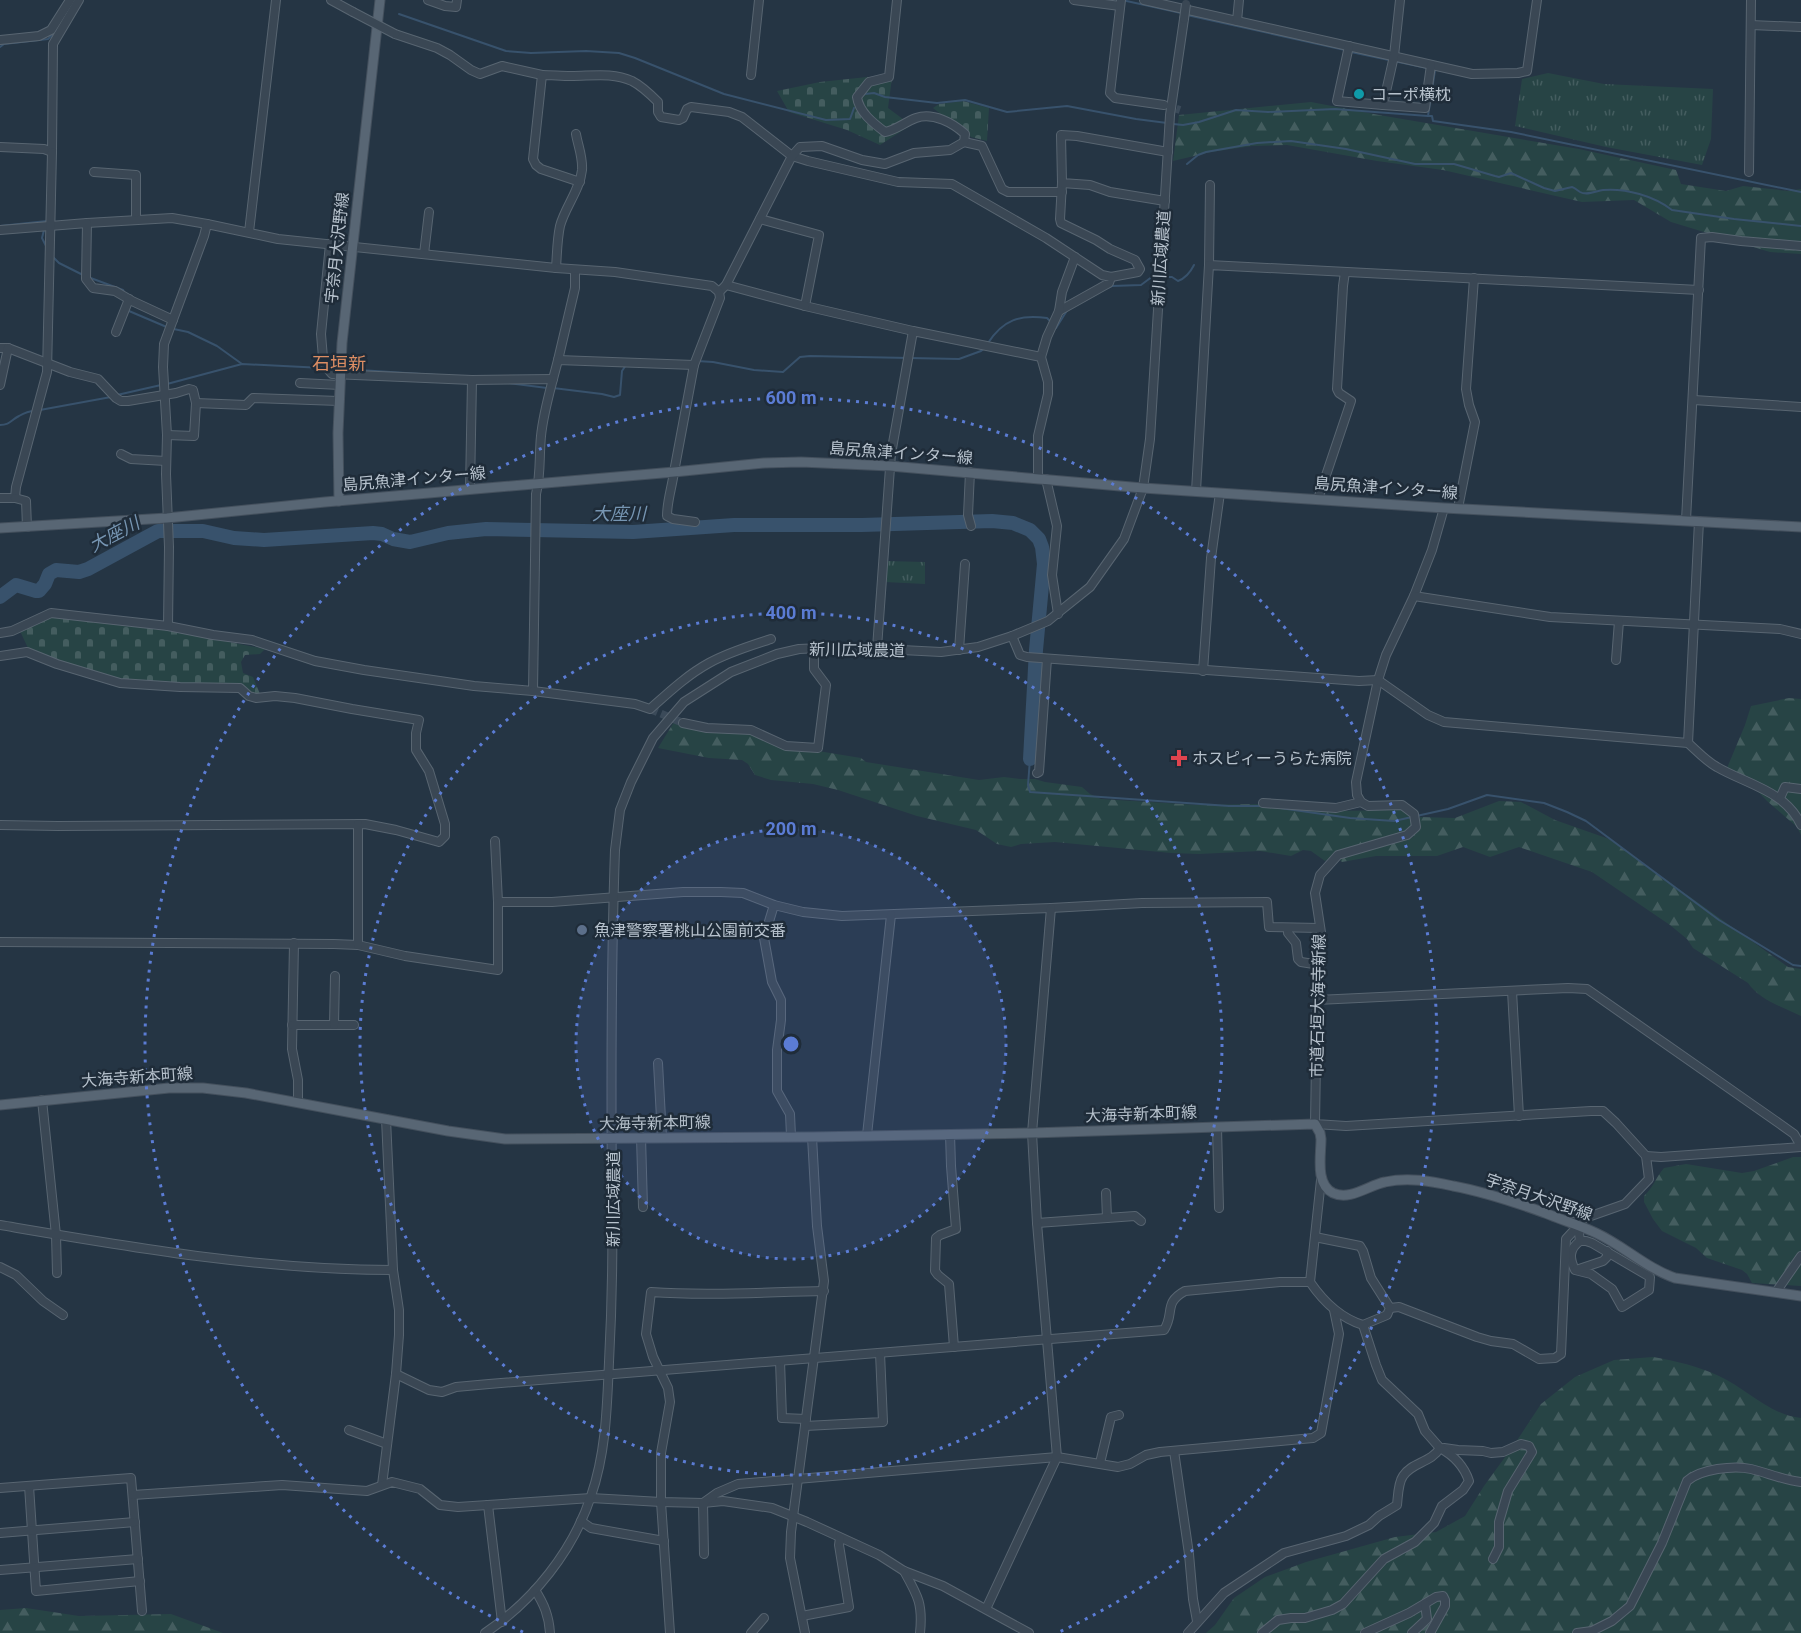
<svg xmlns="http://www.w3.org/2000/svg" width="1801" height="1633" font-family="Roboto,'Noto Sans JP',sans-serif">
  <style>
    .grass { fill: url(#grass-tufts) }
    .forest { fill: url(#forest-firs) }
    .cemetery { fill: url(#cemetery-stones) }
    .lines { fill: none; stroke-linecap: round; stroke-linejoin: round }
    .stream { stroke: #38526c; stroke-width: 2 }
    .river { stroke: #38526c; stroke-width: 14 }
    .minor-tunnel { stroke: #3b4a59; stroke-width: 8; stroke-dasharray: 8 4; stroke-linecap: butt }
    .minor-casing { stroke: #586571; stroke-width: 10 }
    .major-casing { stroke: #44505d; stroke-width: 11 }
    .minor { stroke: #3a4754; stroke-width: 8 }
    .major { stroke: #586674; stroke-width: 9 }
    .minor-bridge-casing { stroke: #586571; stroke-width: 10; stroke-linecap: butt }
    .minor-bridge { stroke: #3a4754; stroke-width: 8 }
    .ring { fill: none; stroke: #5b7cd4; stroke-width: 3; stroke-dasharray: 3 6 }
    .culture-dot { fill: #0f9aa8; stroke: #1f2c39; stroke-width: 2 }
    .health-dot { fill: #e0444e; stroke: #1f2c39; stroke-width: 2 }
    .service-dot { fill: #5c6f8a; stroke: #1f2c39; stroke-width: 2 }
    .labels { text-anchor: middle; dominant-baseline: central; stroke-width: 5; stroke-linejoin: round; paint-order: stroke }
    .poi-label { font-size: 16px; fill: #b7c2cd; stroke: #1f2c39; text-anchor: start }
    .street-label { font-size: 16px; fill: #b7c2cd; stroke: #1f2c39 }
    .neighbourhood-label { font-size: 18px; fill: #dc8d63; stroke: #1f2c39 }
    .water-label { font-size: 18px; font-style: italic; fill: #7695b2; stroke: #1f2c39 }
    .centre { fill: #5b7cd4; stroke: #1f2c39; stroke-width: 3 }
    .ring-label { font-size: 18px; text-anchor: middle; font-weight: bold; fill: #5b7cd4; stroke: #1f2c39; stroke-width: 5; stroke-linejoin: round; paint-order: stroke }
  </style>
  <defs>
    <pattern id="grass-tufts" width="24" height="20" patternUnits="userSpaceOnUse" patternTransform="scale(1.5)"><rect width="24" height="20" fill="#274445"/><path d="M3 7l-1-3M5 7V3M7 7l1-3M15 17l-1-3M17 17v-4M19 17l1-3" fill="none" stroke="#445d5f"/></pattern>
    <pattern id="forest-firs" width="22" height="20" patternUnits="userSpaceOnUse" patternTransform="scale(1.5)"><rect width="22" height="20" fill="#274445"/><path d="M5 1l3.5 6h-7zM16 11l3.5 6h-7z" fill="#445d5f"/></pattern>
    <pattern id="cemetery-stones" width="16" height="16" patternUnits="userSpaceOnUse" patternTransform="scale(1.5)"><rect width="16" height="16" fill="#274445"/><path d="M2 7V4a2 2 0 0 1 4 0v3zM10 15v-3a2 2 0 0 1 4 0v3z" fill="#445d5f"/></pattern>
  </defs>
  <rect width="100%" height="100%" fill="#253544"/>
  <g class="grass">
    <path d="M1548,73L1604,84L1713,89L1711,139L1702,165L1606,147L1515,126L1522,79Z"/>
    <path d="M886,561L925,562V584L885,582Z"/>
  </g>
  <g class="forest">
    <path d="M1311,102L1379,115L1579,149L1676,170L1681,184L1726,191L1743,186L1788,191L1801,189V254L1770,252L1671,222L1634,200L1582,202L1443,170L1377,161L1287,145L1252,146L1211,152L1173,161L1179,115Z"/>
    <path d="M1789,698L1801,699V835L1797,827L1767,801L1745,778L1727,768L1745,725L1751,706Z"/>
    <path d="M674,722L686,726L750,733L818,751L861,758L866,762L979,780L1004,777L1020,779H1035L1045,782L1082,787L1090,794L1101,799L1198,805L1259,804L1334,811L1401,810L1412,817L1414,826L1406,833L1344,850L1325,861L1311,851L1303,850L1291,856L1260,851L1199,854L1171,853L1055,842L1021,844L1011,847L997,844L976,830L917,816L838,790L813,784L771,780L755,775L748,764L742,760L709,758L658,748Z"/>
    <path d="M1499,801L1521,802L1555,820L1609,839L1788,967L1801,969V1016C1782,1007 1760,1000 1748,983L1693,948L1687,939L1670,925L1592,872L1519,847L1490,857L1463,847L1437,856H1376L1342,862L1339,859L1413,837L1420,817L1455,818Z"/>
    <path d="M1793,1157H1801V1286L1752,1283L1747,1274L1742,1270L1707,1258L1696,1248L1662,1231L1653,1219L1644,1202V1196C1653,1188 1656,1177 1664,1168L1686,1164L1742,1173L1754,1171Z"/>
    <path d="M1653,1357C1676,1361 1698,1366 1719,1376C1747,1389 1770,1415 1801,1418V1633H1418L1415,1629L1409,1633H1206L1215,1625L1234,1598L1265,1577L1306,1562L1395,1537L1436,1532L1465,1516L1484,1486L1516,1442L1541,1404L1575,1377L1614,1360Z"/>
    <path d="M26,1608L79,1616L171,1614L223,1633H0V1610Z"/>
  </g>
  <g class="cemetery">
    <path d="M867,77L892,78L888,108L911,125L880,145L847,130L789,112L777,91L820,82Z"/>
    <path d="M963,101L989,108L987,141L971,137L962,127L947,119L933,108L939,104Z"/>
    <path d="M52,615L168,630L265,649L260,654L245,655L241,662L243,673L253,677L260,694L253,693L236,684L214,685L125,680L46,657L28,648L20,631Z"/>
  </g>
  <g class="lines">
    <g class="stream">
      <path d="M1122,0L1181,13"/>
      <path d="M67,13L74,0"/>
      <path d="M399,14L506,51L531,53L586,51L619,53L635,58L724,94L826,120L850,119L854,108"/>
      <path d="M1187,15L1345,50"/>
      <path d="M0,47L4,44L48,39L56,31"/>
      <path d="M1351,52L1427,68"/>
      <path d="M861,97L865,94L874,93L885,97L937,103L965,100L1007,112L1067,106L1136,119L1167,123"/>
      <path d="M1428,116L1435,70H1433"/>
      <path d="M1173,124L1183,125L1199,122L1236,110L1268,112L1335,109L1428,116H1432L1433,121L1511,132L1801,192"/>
      <path d="M1187,164L1198,155L1206,152L1257,143L1291,141L1346,149L1415,164H1454L1495,176L1499,177L1511,173L1544,188L1555,191L1572,187C1575,188 1577,190 1580,192C1587,196 1596,191 1603,190C1626,188 1654,196 1672,210L1734,219L1801,226"/>
      <path d="M0,226L47,221"/>
      <path d="M44,230L42,238L46,246"/>
      <path d="M52,256L59,263L83,275"/>
      <path d="M88,277L123,290L124,292"/>
      <path d="M1166,277H1172L1178,281C1186,278 1190,273 1194,265"/>
      <path d="M1105,289L1112,286L1141,285L1153,276"/>
      <path d="M128,309L129,311L169,328L188,332L217,346L242,364"/>
      <path d="M1054,326L1056,328L1068,309"/>
      <path d="M988,343C1003,320 1020,314 1047,318L1051,322"/>
      <path d="M697,361L713,362L754,370L783,372L800,357L810,356L959,359L981,351L985,348"/>
      <path d="M344,369L437,375"/>
      <path d="M508,383L547,388"/>
      <path d="M167,384L242,364L323,368"/>
      <path d="M553,388L602,394L614,397L620,395L622,371L626,365"/>
      <path d="M117,395L161,385"/>
      <path d="M40,410L111,397"/>
      <path d="M0,425C10,425 11,420 19,416C24,413 29,411 35,411"/>
      <path d="M1030,759L1028,785L1030,792L1229,806H1262"/>
      <path d="M1273,807L1350,818L1394,821L1448,809L1487,795L1544,803L1567,812L1586,821L1719,920L1793,965L1801,966"/>
    </g>
    <path class="river" d="M0,597L16,585L36,591H39L45,584L49,574L56,570L79,572L88,569L158,531H203L234,538L264,540L373,533L382,534L393,539L410,542L448,533L486,529L633,532L734,525H862L992,521L1013,523L1030,530L1039,539L1042,547L1044,564L1036,650L1030,759"/>
    <g class="minor-tunnel">
      <path d="M1165,105L1180,110"/>
      <path d="M650,709L683,723"/>
    </g>
    <g class="minor-casing">
      <g id="minor">
        <path d="M331,0L353,12"/>
        <path d="M428,0L445,6L456,7L457,0"/>
        <path d="M1074,0L1120,6"/>
        <path d="M1121,0L1110,93L1115,98L1164,105"/>
        <path d="M1144,0L1472,74L1518,73L1527,71L1537,0"/>
        <path d="M1237,21L1239,0"/>
        <path d="M1751,25L1801,27"/>
        <path d="M395,34L437,48L450,55L471,70L480,74L502,66L542,75"/>
        <path d="M0,40L39,36L51,30L70,0"/>
        <path d="M1349,46L1337,101L1383,105L1394,56L1400,0"/>
        <path d="M751,75L759,0"/>
        <path d="M1383,105L1425,108L1431,65"/>
        <path d="M964,142L982,146L1002,189L1008,192H1062"/>
        <path d="M0,147L44,149L52,152L53,44L79,0"/>
        <path d="M94,172L136,175V220"/>
        <path d="M1749,172L1751,0"/>
        <path d="M580,182L541,169L536,165L533,159L542,75C552,75 561,76 571,76C592,76 612,72 632,81C642,86 650,94 658,102V112L661,117L679,120L683,118L687,109L691,107L729,112L742,117L792,156L808,161L898,182L952,184L1046,238L1102,275L1111,277L1109,283L1059,311"/>
        <path d="M1062,183L1060,219L1061,223L1096,240L1110,249L1135,260L1140,269L1138,272L1111,277"/>
        <path d="M1165,201L1110,192L1090,185L1062,183L1061,135L1077,136L1168,152"/>
        <path d="M760,219L819,235L805,306L913,331"/>
        <path d="M87,223L172,218L207,224"/>
        <path d="M0,230L87,223L86,279L93,288L115,291L132,301L173,320"/>
        <path d="M249,232L276,0"/>
        <path d="M424,254L429,212"/>
        <path d="M1209,265L1210,185"/>
        <path d="M556,268C557,255 557,240 560,226C565,207 580,190 582,170C583,157 578,146 576,134"/>
        <path d="M726,285L805,306"/>
        <path d="M719,292L726,285L792,156L800,147L822,146L862,160L885,164L914,153L950,150L964,142L965,134C953,123 933,112 916,118C905,122 896,130 885,132C873,123 859,112 857,97L869,82L889,77L897,0"/>
        <path d="M116,332L129,299"/>
        <path d="M0,348H8L70,372L98,379L116,398L121,401H128L176,393L189,389L193,390L196,403L194,436L167,435"/>
        <path d="M1041,357L1047,337L1059,311L1062,292L1075,257"/>
        <path d="M558,360L575,288V270"/>
        <path d="M553,379L558,360L694,365"/>
        <path d="M300,383L340,385"/>
        <path d="M0,385L8,348"/>
        <path d="M1694,400L1801,407"/>
        <path d="M196,403L246,405L253,398L339,401"/>
        <path d="M121,454L131,459L166,461"/>
        <path d="M970,472L968,515L971,526"/>
        <path d="M1046,479L1057,526L1052,575L1058,614"/>
        <path d="M470,489L472,380"/>
        <path d="M1196,491L1209,265L1699,290"/>
        <path d="M0,498H15L16,487L47,372L52,152"/>
        <path d="M15,498L26,501L27,527"/>
        <path d="M1318,499L1351,401L1339,393L1337,389L1343,286L1345,272"/>
        <path d="M1444,508L1432,550L1414,596L1386,655L1378,680L1356,782L1357,795L1361,802L1368,806L1402,805L1414,814L1416,827L1407,835L1338,855L1320,875L1315,893L1322,939L1317,1000L1315,1124L1346,1126L1591,1111H1603L1616,1123L1646,1156L1649,1179L1625,1204L1571,1223"/>
        <path d="M1458,508L1475,422L1469,405L1466,389L1474,278"/>
        <path d="M1686,520L1701,238L1712,237L1741,241L1801,246"/>
        <path d="M1414,596L1550,617L1780,629L1801,634"/>
        <path d="M168,626L213,635L252,640L315,661L364,670L474,686L533,691L536,494C541,475 539,455 541,436C543,416 548,398 553,379L472,380L332,374L326,367L323,358L321,334L330,244"/>
        <path d="M0,633L12,631L51,613L168,626L169,547L166,474L167,435L163,367L164,344L204,236L207,224L278,239L556,268L615,272L712,286L719,292L720,298L694,365L674,472C672,487 667,501 667,516L673,519L695,522"/>
        <path d="M1012,636L1020,655L1027,657L1359,681L1378,680L1428,715L1444,722L1688,743C1697,751 1706,761 1717,767C1746,784 1786,791 1801,825"/>
        <path d="M877,648L891,454L913,331L1041,357L1048,382V394L1038,436V478"/>
        <path d="M959,650L965,564"/>
        <path d="M0,656L27,652L57,664L120,683L180,687L240,688L249,696L256,698L275,696L295,698L352,709L419,720L416,733V750L429,771L445,824V836L439,842L396,830L365,824L58,826L0,825"/>
        <path d="M1616,660L1619,621"/>
        <path d="M1203,671L1211,558L1220,493"/>
        <path d="M533,691L635,704L650,709C668,693 687,675 709,663C729,652 750,646 771,639"/>
        <path d="M683,723L707,728L751,730L786,746L818,748L826,685L814,669V648"/>
        <path d="M1688,743L1699,521"/>
        <path d="M1037,773L1039,772L1047,659"/>
        <path d="M1780,798L1785,787L1801,789"/>
        <path d="M1263,803L1336,808L1361,802"/>
        <path d="M495,841L498,902"/>
        <path d="M774,905L764,938L772,982L781,1000V1020L777,1050V1091L790,1114L791,1136"/>
        <path d="M1288,928V933L1296,943L1298,959L1301,962L1320,965"/>
        <path d="M0,942L334,944L358,945L405,956L498,970V902H552L683,892H721L743,893L774,905L803,912L842,916L1051,908L1142,903L1267,902L1269,927L1319,928"/>
        <path d="M294,943L292,1049L298,1080V1102"/>
        <path d="M358,945V824"/>
        <path d="M1512,991L1519,1116"/>
        <path d="M1317,1000L1568,988L1587,989L1780,1124L1794,1134L1801,1146"/>
        <path d="M292,1025H354"/>
        <path d="M334,1025L335,976"/>
        <path d="M658,1063L662,1137"/>
        <path d="M42,1100L56,1235L57,1273"/>
        <path d="M1217,1127L1219,1208"/>
        <path d="M950,1134L951,1166L956,1229L940,1235L936,1238L935,1271L938,1275L949,1284L954,1347"/>
        <path d="M867,1135L891,915"/>
        <path d="M641,1137L643,1207"/>
        <path d="M1646,1156L1661,1157L1801,1147"/>
        <path d="M1106,1193L1107,1218"/>
        <path d="M1037,1223L1135,1216L1141,1221"/>
        <path d="M0,1225C130,1247 260,1270 393,1270"/>
        <path d="M1578,1226L1580,1241C1569,1249 1569,1258 1575,1270L1591,1274L1612,1289L1622,1307L1649,1290L1650,1277L1592,1243L1586,1241H1580"/>
        <path d="M1315,1237L1360,1246L1363,1251L1371,1278L1390,1308L1387,1315L1363,1325"/>
        <path d="M0,1267L16,1275L43,1301L63,1315"/>
        <path d="M1576,1270L1603,1261L1607,1257V1251"/>
        <path d="M1776,1292L1801,1256"/>
        <path d="M1390,1308L1399,1307L1477,1337L1491,1341L1513,1344L1539,1359L1555,1358L1561,1354L1566,1239L1578,1226"/>
        <path d="M780,1361L782,1418L806,1419"/>
        <path d="M396,1374L429,1390L442,1392L456,1387L489,1384L1164,1330C1175,1313 1163,1303 1185,1291L1280,1282H1310"/>
        <path d="M805,1426L883,1422L880,1353"/>
        <path d="M349,1430L387,1444"/>
        <path d="M1444,1448L1458,1450L1483,1451L1491,1453L1503,1452L1521,1444L1529,1446L1532,1452L1508,1491L1499,1522V1547L1493,1559"/>
        <path d="M1174,1451L1189,1554L1193,1599L1197,1621"/>
        <path d="M1100,1463L1111,1417L1119,1415"/>
        <path d="M382,1485L396,1374L399,1335V1310L393,1270L386,1119"/>
        <path d="M29,1486L36,1591L140,1581"/>
        <path d="M0,1488L131,1478L142,1611"/>
        <path d="M133,1495L282,1485L367,1491L392,1482L420,1489L440,1505L458,1507L591,1498L661,1502L703,1503L723,1501L772,1508L807,1522L879,1555L904,1571L943,1586L1029,1633"/>
        <path d="M488,1505L502,1622"/>
        <path d="M581,1521L591,1528L664,1541"/>
        <path d="M0,1533L135,1522"/>
        <path d="M704,1554L703,1503L717,1493L738,1484L1057,1457L1118,1467L1130,1464L1146,1455L1160,1452L1313,1438L1321,1433L1339,1334L1334,1310"/>
        <path d="M0,1570L138,1559"/>
        <path d="M904,1571C918,1596 923,1604 920,1633"/>
        <path d="M535,1590C544,1604 549,1616 550,1633"/>
        <path d="M986,1609L1057,1457L1037,1223L1032,1133L1051,908"/>
        <path d="M802,1616L849,1607L839,1545L840,1538"/>
        <path d="M485,1633C533,1601 573,1551 591,1496C606,1453 607,1407 609,1362C612,1306 613,1251 612,1195C611,1080 611,965 615,850L620,810L631,782L653,738L684,702L731,672L777,654L799,649L843,647L941,652L978,647L1012,636L1048,621L1059,612L1090,587L1124,539L1143,488L1150,439L1170,115L1184,19"/>
        <path d="M670,1633L661,1502V1453L670,1402L668,1388L653,1357L646,1334L651,1292C708,1296 766,1292 824,1291"/>
        <path d="M751,1633L764,1618"/>
        <path d="M805,1633L790,1558L791,1532L824,1281L817,1226L812,1137"/>
        <path d="M1188,1633L1224,1593L1284,1553L1346,1536L1369,1525L1379,1516L1397,1505C1398,1496 1398,1483 1403,1476C1412,1462 1431,1463 1440,1448L1425,1431L1418,1414L1382,1380L1376,1365L1363,1325C1340,1318 1323,1301 1310,1282L1321,1180"/>
        <path d="M1262,1633L1278,1620L1291,1618H1305L1332,1610L1343,1604L1384,1559L1415,1542L1434,1523L1442,1506L1463,1490L1469,1481C1464,1466 1453,1455 1440,1448"/>
        <path d="M1365,1633L1409,1613L1436,1597L1443,1596L1445,1600V1606L1430,1633"/>
        <path d="M1412,1633L1427,1619L1425,1604"/>
        <path d="M1577,1633L1592,1631L1612,1621L1630,1606L1662,1543L1687,1481C1700,1469 1734,1465 1751,1469C1768,1473 1783,1480 1801,1482"/>
      </g>
    </g>
    <g class="major-casing">
      <g id="major">
        <path d="M339,501L338,433L342,343L380,0"/>
        <path d="M0,528L167,518L325,502L674,472L764,463L801,462L890,466L1143,488L1444,508L1801,527"/>
        <path d="M0,1105L169,1088H203L246,1093L448,1131L505,1139L812,1137L1032,1133L1315,1124L1320,1133L1321,1139C1321,1156 1315,1184 1333,1193C1350,1201 1369,1185 1385,1182C1408,1177 1430,1181 1453,1186C1485,1192 1515,1202 1545,1213C1562,1220 1579,1225 1596,1233C1624,1246 1646,1268 1675,1278L1801,1296"/>
      </g>
    </g>
    <use href="#minor" class="minor"/>
    <use href="#major" class="major"/>
    <g class="minor-bridge-casing">
      <g id="minor-bridge">
        <path d="M353,12L395,34"/>
        <path d="M1184,19L1186,4"/>
      </g>
    </g>
    <use href="#minor-bridge" class="minor-bridge"/>
  </g>
  <circle cx="791" cy="1044" r="215" fill="#5b7cd4" fill-opacity=".12"/>
  <g class="ring">
    <circle cx="791" cy="1044" r="215"/>
    <circle cx="791" cy="1044" r="431"/>
    <path d="M523 1632A646 646 0 1 1 1059 1632"/>
  </g>
  <circle class="culture-dot" cx="1359" cy="94" r="6"/>
  <path class="health-dot" d="M1176 749h6v6h6v6h-6v6h-6v-6h-6v-6h6z"/>
  <circle class="service-dot" cx="582" cy="930" r="6"/>
  <g class="labels">
    <g class="poi-label">
      <text x="1371" y="94">コーポ横枕</text>
      <text x="1192" y="758">ホスピィーうらた病院</text>
      <text x="594" y="930">魚津警察署桃山公園前交番</text>
    </g>
    <g class="street-label">
      <text transform="translate(337 248) rotate(-84)">宇奈月大沢野線</text>
      <text transform="translate(1161 258) rotate(-86)">新川広域農道</text>
      <text transform="translate(901 453) rotate(4)">島尻魚津インター線</text>
      <text transform="translate(414 479) rotate(-5)">島尻魚津インター線</text>
      <text transform="translate(1386 488) rotate(4)">島尻魚津インター線</text>
      <text transform="translate(857 650) rotate(1)">新川広域農道</text>
      <text transform="translate(1318 1006) rotate(-89)">市道石垣大海寺新線</text>
      <text transform="translate(137 1077) rotate(-4)">大海寺新本町線</text>
      <text transform="translate(1141 1114) rotate(-2)">大海寺新本町線</text>
      <text transform="translate(655 1123) rotate(-1)">大海寺新本町線</text>
      <text transform="translate(1539 1197) rotate(19)">宇奈月大沢野線</text>
      <text transform="translate(613 1199) rotate(-90)">新川広域農道</text>
    </g>
    <g class="neighbourhood-label">
      <text x="339" y="363">石垣新</text>
    </g>
    <g class="water-label">
      <text x="619" y="513">大座川</text>
      <text transform="translate(114 534) rotate(-28)">大座川</text>
    </g>
  </g>
  <circle cx="791" cy="1044" r="9" class="centre"/>
  <g class="ring-label">
    <text x="791" y="404">600 m</text>
    <text x="791" y="619">400 m</text>
    <text x="791" y="835">200 m</text>
  </g>
</svg>
